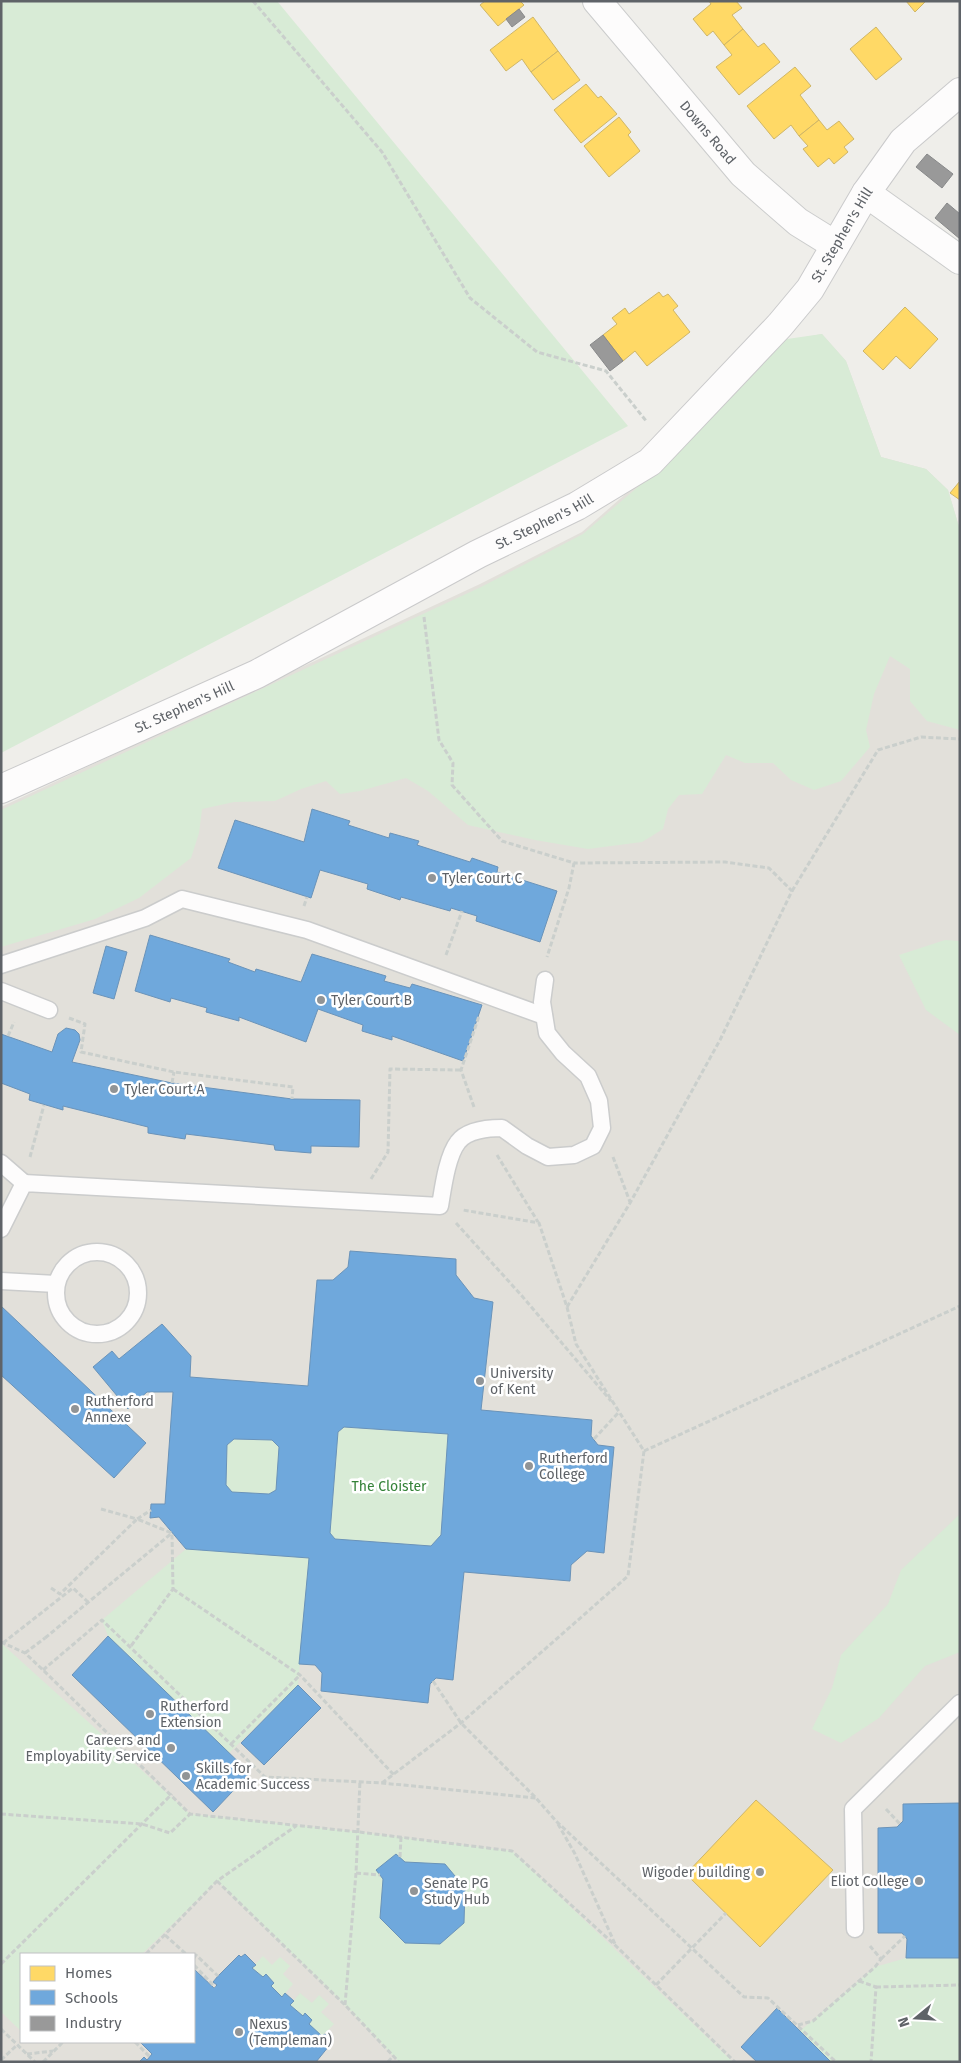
<svg xmlns="http://www.w3.org/2000/svg" width="961" height="2063" font-family="'Fira Sans',sans-serif">
  <style>
    .education { fill: #e2e0da; fill-rule: evenodd }
    .green { fill: #d8ebd6 }
    .homes { fill: #ffd966; stroke: #cfb667 }
    .schools { fill: #6fa8dc; stroke: #6a93b9; fill-rule: evenodd }
    .industry { fill: #999; stroke: #88898a }
    .lines { fill: none; stroke-linecap: round; stroke-linejoin: round }
    .lane-casing { stroke: #cbcccc; stroke-width: 19 }
    .street-casing { stroke: #cbcccc; stroke-width: 30 }
    .secondary-casing { stroke: #cacacb; stroke-width: 30 }
    .path { stroke: #cacfcc; stroke-width: 3; stroke-dasharray: 5 2.5; stroke-linecap: butt }
    .lane { stroke: #fdfcfc; stroke-width: 16 }
    .street { stroke: #fdfcfc; stroke-width: 28 }
    .secondary { stroke: #fdfcfc; stroke-width: 28 }
    .path-bridge { stroke: #cacfcc; stroke-width: 3; stroke-dasharray: 5 2.5; stroke-linecap: butt }
    .poi-dot { fill: #919496; stroke: #fff; stroke-width: 2 }
    .labels { text-anchor: middle; dominant-baseline: central; stroke-width: 5; stroke-linejoin: round; paint-order: stroke }
    .street-label { font-size: 14px; fill: #5f6368; stroke: #fff }
    .poi-label { font-size: 14px; fill: #5f6368; stroke: #fff; text-anchor: start }
    .park-label { font-size: 14px; fill: #348238; stroke: #fff }
  </style>
  <rect width="100%" height="100%" fill="#efeeea"/>
  <path class="education" d="M822,334L846,361L881,457L926,469L948,490L960,530V2062H1V807L480,584L582,532L652,471L779,342ZM21,1954H194V2042H21Z"/>
  <g class="green">
    <path d="M1,1H277L628,426L1,753Z"/>
    <path d="M822,334L846,361L881,457L926,469L948,490L960,530V730L927,721L910,701V669L890,656L874,694L866,730L870,747L841,781L814,790L791,780L773,763H745L726,755L702,794L679,795L668,809L663,829L642,842L588,849L535,840L468,825L428,791L406,778L360,791L340,794L326,781L301,789L275,801L234,802L202,809L199,833L191,858L139,898L95,919L1,947V810L481,587L583,534L653,474L787,339Z"/>
    <path d="M945,940L960,941V1035L926,1010L899,955Z"/>
    <path d="M344,1427L448,1434L441,1535L431,1546L335,1539L330,1533L338,1432Z"/>
    <path d="M234,1439L272,1440L279,1447L276,1490L269,1494L232,1492L226,1485L227,1445Z"/>
    <path d="M960,1514V1652L925,1666L879,1718L841,1743L812,1729L832,1688L841,1655L888,1604L901,1570Z"/>
    <path d="M186,1549L309,1558L298,1685L229,1753L108,1636L102,1620Z"/>
    <path d="M1,1643L190,1814L359,1832L512,1851L733,2062H399L345,2005L217,1881L142,1954H21V2031L1,2012Z"/>
    <path d="M263,1956L272,1965L280,1957L290,1966L283,1974L293,1984L282,1997L271,1986L274,1982L266,1974L263,1977L252,1968Z"/>
    <path d="M906,1958H960V2062H831L800,2031L875,1967Z"/>
    <path d="M300,1993L312,2003L319,1995L329,2004L321,2012L334,2024L322,2036L309,2024L312,2020L306,2014L303,2016L290,2005Z"/>
  </g>
  <g class="homes">
    <path d="M485,1H520L524,5L498,26L480,5Z"/>
    <path d="M709,1H736L742,8L732,15L743,29L724,45L713,31L707,36L693,19L711,4Z"/>
    <path d="M906,1H926L915,12Z"/>
    <path d="M533,17L558,51L531,72L522,59L506,71L490,50Z"/>
    <path d="M876,27L902,59L876,80L850,49Z"/>
    <path d="M743,29L758,47L764,43L780,62L739,95L716,67L732,55L724,45Z"/>
    <path d="M558,51L580,80L553,100L531,72Z"/>
    <path d="M795,67L811,86L800,95L819,120L799,136L791,125L774,139L747,106Z"/>
    <path d="M586,84L598,98L601,96L617,114L581,143L554,110Z"/>
    <path d="M619,117L631,132L628,135L640,151L609,177L584,146Z"/>
    <path d="M819,120L827,130L839,121L854,139L844,147L848,152L834,164L829,158L818,167L803,149L808,146L799,136Z"/>
    <path d="M659,292L663,297L668,294L678,306L673,310L690,332L647,366L635,351L623,361L603,335L617,324L612,318L625,308L629,314Z"/>
    <path d="M905,307L938,339L910,369L896,356L883,370L863,351Z"/>
    <path d="M960,481V500L950,493Z"/>
    <path d="M756,1800L833,1870L760,1947L686,1874Z"/>
  </g>
  <g class="schools">
    <path d="M312,809L350,821L348,825L389,838L390,833L419,841L417,845L470,862L472,858L498,867L497,872L557,891L540,942L476,921L477,916L451,908L450,911L401,897L400,900L367,889L368,884L320,870L311,898L218,868L235,820L304,842Z"/>
    <path d="M150,935L230,959L228,962L255,972L256,969L301,982L312,954L386,976L384,981L410,988L412,984L482,1005L463,1061L392,1036V1040L362,1031L363,1025L318,1009L306,1042L239,1017V1021L206,1012L207,1008L171,998L170,1002L135,991Z"/>
    <path d="M106,946L127,952L114,999L93,993Z"/>
    <path d="M66,1028L75,1030L79,1034L80,1040L72,1062L172,1083L292,1099L360,1100L359,1147L311,1146V1153L275,1150L274,1145L186,1134L185,1139L148,1133V1127L63,1106V1110L29,1100L30,1094L1,1083V1034L52,1052L58,1034Z"/>
    <path d="M350,1251L456,1259V1275L474,1298L493,1302L481,1410L592,1420L591,1436L598,1445L614,1447L604,1553L587,1551L571,1565L570,1581L464,1572L453,1680L436,1678L430,1684L428,1703L321,1691L322,1673L315,1665L299,1664L309,1558L186,1549L159,1517L150,1518L151,1504H165L173,1392H147L128,1409L93,1367L112,1351L119,1359L162,1324L191,1356L190,1377L308,1386L317,1280H333L348,1267ZM344,1427L448,1434L441,1535L431,1546L335,1539L330,1533L338,1432ZM234,1439L272,1440L279,1447L276,1490L269,1494L232,1492L226,1485L227,1445Z"/>
    <path d="M1,1306L146,1443L114,1478L1,1375Z"/>
    <path d="M108,1636L250,1773L213,1812L72,1675Z"/>
    <path d="M298,1685L321,1708L264,1765L241,1743Z"/>
    <path d="M960,1803V1958H906L907,1939L902,1933H878V1828L897,1827L903,1821V1804Z"/>
    <path d="M396,1854L405,1862L445,1864L465,1888L464,1923L440,1944L405,1943L380,1918L383,1879L376,1870Z"/>
    <path d="M245,1954L256,1965L252,1968L263,1977L266,1974L274,1983L271,1986L282,1997L285,1993L294,2001L290,2005L303,2016L305,2013L312,2020L309,2024L322,2036L325,2034L333,2041L316,2062H139L144,2057L147,2060L152,2054L140,2042H194V1969L214,1988L217,1985L213,1982L218,1976L239,1955L241,1957Z"/>
    <path d="M777,2008L831,2062H757L741,2047Z"/>
  </g>
  <g class="industry">
    <path d="M519,9L525,17L512,27L506,19Z"/>
    <path d="M927,154L953,174L942,188L916,167Z"/>
    <path d="M947,203L960,214V239L935,218Z"/>
    <path d="M603,335L623,361L610,371L590,345Z"/>
  </g>
  <g class="lines">
    <g class="lane-casing">
      <g id="lane">
        <path d="M1,965L145,918L182,899L307,930L544,1016"/>
        <path d="M1,991L49,1010"/>
        <path d="M1,1163L24,1183"/>
        <path d="M1,1229L24,1183L440,1206C443,1188 447,1156 458,1142C467,1130 489,1128 502,1128L527,1146L548,1157L574,1155L593,1146L602,1128L599,1101L588,1076L563,1053L547,1033L542,1002L545,980"/>
        <circle cx="97" cy="1293" r="41"/>
        <path d="M1,1281L56,1284"/>
        <path d="M855,1929L853,1809L960,1703"/>
      </g>
    </g>
    <g class="street-casing">
      <g id="street">
        <path id="s1" d="M597,1L743,174L798,222L835,245"/>
        <path d="M866,193L960,260"/>
      </g>
    </g>
    <g class="secondary-casing">
      <g id="secondary">
        <path id="s2" d="M1,789L257,674L478,554L577,506L650,462L780,325L810,289L866,193L903,141L960,92"/>
      </g>
    </g>
    <g class="path">
      <path d="M253,1L382,152L470,298L537,352L606,371L647,422"/>
      <path d="M424,617L439,740L453,763L452,785L502,841L574,863L569,888L547,957"/>
      <path d="M792,891L878,750L921,737L960,739"/>
      <path d="M304,906L307,897"/>
      <path d="M446,955L462,911"/>
      <path d="M69,1018L85,1024L81,1052L174,1072L293,1087L292,1099"/>
      <path d="M8,1036L14,1022"/>
      <path d="M172,1083L174,1072"/>
      <path d="M474,1107L461,1070L479,1016"/>
      <path d="M497,1155L538,1222"/>
      <path d="M30,1157L44,1105"/>
      <path d="M613,1157L630,1202"/>
      <path d="M371,1179L388,1152L390,1069L461,1070"/>
      <path d="M456,1223L522,1296L611,1401"/>
      <path d="M567,1307L630,1203L720,1040L792,891L769,868L725,862L574,863"/>
      <path d="M594,1439L619,1412"/>
      <path d="M644,1451L960,1306"/>
      <path d="M101,1509L137,1519L151,1510"/>
      <path d="M51,1588L60,1594L137,1519L172,1533L173,1589L131,1646"/>
      <path d="M173,1589L300,1675L394,1775"/>
      <path d="M1,1642L25,1653L43,1670L190,1814L359,1832L512,1851L616,1946L735,2062"/>
      <path d="M25,1653L45,1638"/>
      <path d="M43,1670L102,1620L265,1777L382,1783L536,1798"/>
      <path d="M433,1681L461,1723L536,1798L556,1821L744,1997L768,1998L836,2062"/>
      <path d="M231,1744L300,1675"/>
      <path d="M382,1783L461,1723L628,1576L644,1451L576,1344L567,1307L539,1223L463,1210"/>
      <path d="M886,1809L900,1824"/>
      <path d="M1,1814L142,1824L170,1833L190,1814"/>
      <path d="M558,1824L575,1854L615,1944"/>
      <path d="M400,1857L401,1837"/>
      <path d="M356,1873L380,1875"/>
      <path d="M217,1881L345,2005L399,2062"/>
      <path d="M165,1935L186,1954"/>
      <path d="M146,1954L217,1881L296,1826"/>
      <path d="M194,1958L196,1955L218,1976"/>
      <path d="M881,1959L905,1936"/>
      <path d="M1,1964L172,1794"/>
      <path d="M194,1965L215,1987"/>
      <path d="M859,1981L876,1987L871,2062"/>
      <path d="M876,1987L960,1985"/>
      <path d="M345,2005L356,1873L360,1781"/>
      <path d="M798,2025L813,2021L875,1967L881,1959L870,1946"/>
      <path d="M1,2029L35,2062"/>
      <path d="M135,2042L150,2057"/>
      <path d="M27,2054L53,2051"/>
      <path d="M1,2060L17,2045"/>
      <path d="M43,2062L63,2042"/>
      <path d="M388,2062L393,2056"/>
    </g>
    <use href="#lane" class="lane"/>
    <use href="#street" class="street"/>
    <use href="#secondary" class="secondary"/>
    <g class="path-bridge">
      <path d="M45,1638L172,1533"/>
      <path d="M3,1643L73,1588L88,1602"/>
      <path d="M656,1985L726,1913"/>
    </g>
  </g>
  <g class="poi-dot">
    <circle cx="432" cy="878" r="5"/>
    <circle cx="321" cy="1000" r="5"/>
    <circle cx="114" cy="1089" r="5"/>
    <circle cx="480" cy="1381" r="5"/>
    <circle cx="75" cy="1409" r="5"/>
    <circle cx="529" cy="1466" r="5"/>
    <circle cx="150" cy="1714" r="5"/>
    <circle cx="171" cy="1748" r="5"/>
    <circle cx="186" cy="1776" r="5"/>
    <circle cx="760" cy="1872" r="5"/>
    <circle cx="919" cy="1881" r="5"/>
    <circle cx="414" cy="1891" r="5"/>
    <circle cx="239" cy="2032" r="5"/>
  </g>
  <g class="labels">
    <g class="street-label">
      <text stroke="none"><textPath href="#s1" startOffset="172">Downs Road</textPath></text>
      <text stroke="none"><textPath href="#s2" startOffset="1026">St. Stephen's Hill</textPath></text>
      <text stroke="none"><textPath href="#s2" startOffset="606">St. Stephen's Hill</textPath></text>
      <text stroke="none"><textPath href="#s2" startOffset="201">St. Stephen's Hill</textPath></text>
    </g>
    <g class="poi-label">
      <text x="442" y="878">Tyler Court C</text>
      <text x="331" y="1000">Tyler Court B</text>
      <text x="124" y="1089">Tyler Court A</text>
      <text x="490" y="1373">University<tspan x="490" dy="16">of Kent</tspan></text>
      <text x="85" y="1401">Rutherford<tspan x="85" dy="16">Annexe</tspan></text>
      <text x="539" y="1458">Rutherford<tspan x="539" dy="16">College</tspan></text>
      <text x="160" y="1706">Rutherford<tspan x="160" dy="16">Extension</tspan></text>
      <text x="161" y="1740" text-anchor="end">Careers and<tspan x="161" dy="16">Employability Service</tspan></text>
      <text x="196" y="1768">Skills for<tspan x="196" dy="16">Academic Success</tspan></text>
      <text x="750" y="1872" text-anchor="end">Wigoder building</text>
      <text x="909" y="1881" text-anchor="end">Eliot College</text>
      <text x="424" y="1883">Senate PG<tspan x="424" dy="16">Study Hub</tspan></text>
      <text x="249" y="2024">Nexus<tspan x="249" dy="16">(Templeman)</tspan></text>
    </g>
    <g class="park-label">
      <text x="389" y="1486">The Cloister</text>
    </g>
  </g>
  <rect width="961" height="2063" fill="none" stroke="#5f6368" stroke-width="5"/>
  <rect x="20" y="1953" width="175" height="90" fill="#ffffff" stroke="#bfc1c3"/>
  <rect x="30" y="1966" width="25" height="15" fill="#ffd966" stroke="#bfc1c3"/>
  <text x="65" y="1978" font-size="15" fill="#5f6368">Homes</text>
  <rect x="30" y="1990" width="25" height="15" fill="#6fa8dc" stroke="#bfc1c3"/>
  <text x="65" y="2003" font-size="15" fill="#5f6368">Schools</text>
  <rect x="30" y="2016" width="25" height="15" fill="#999999" stroke="#bfc1c3"/>
  <text x="65" y="2028" font-size="15" fill="#5f6368">Industry</text>
  <g transform="translate(916 2018) rotate(252)" stroke="#ffffff" stroke-width="4" paint-order="stroke">
  <path d="M0-4L9 19L0 12L-9 19Z" fill="#5f6368"/>
  <text y="-8" font-size="14" font-weight="bold" text-anchor="middle" fill="#5f6368">N</text>
  </g>
</svg>
